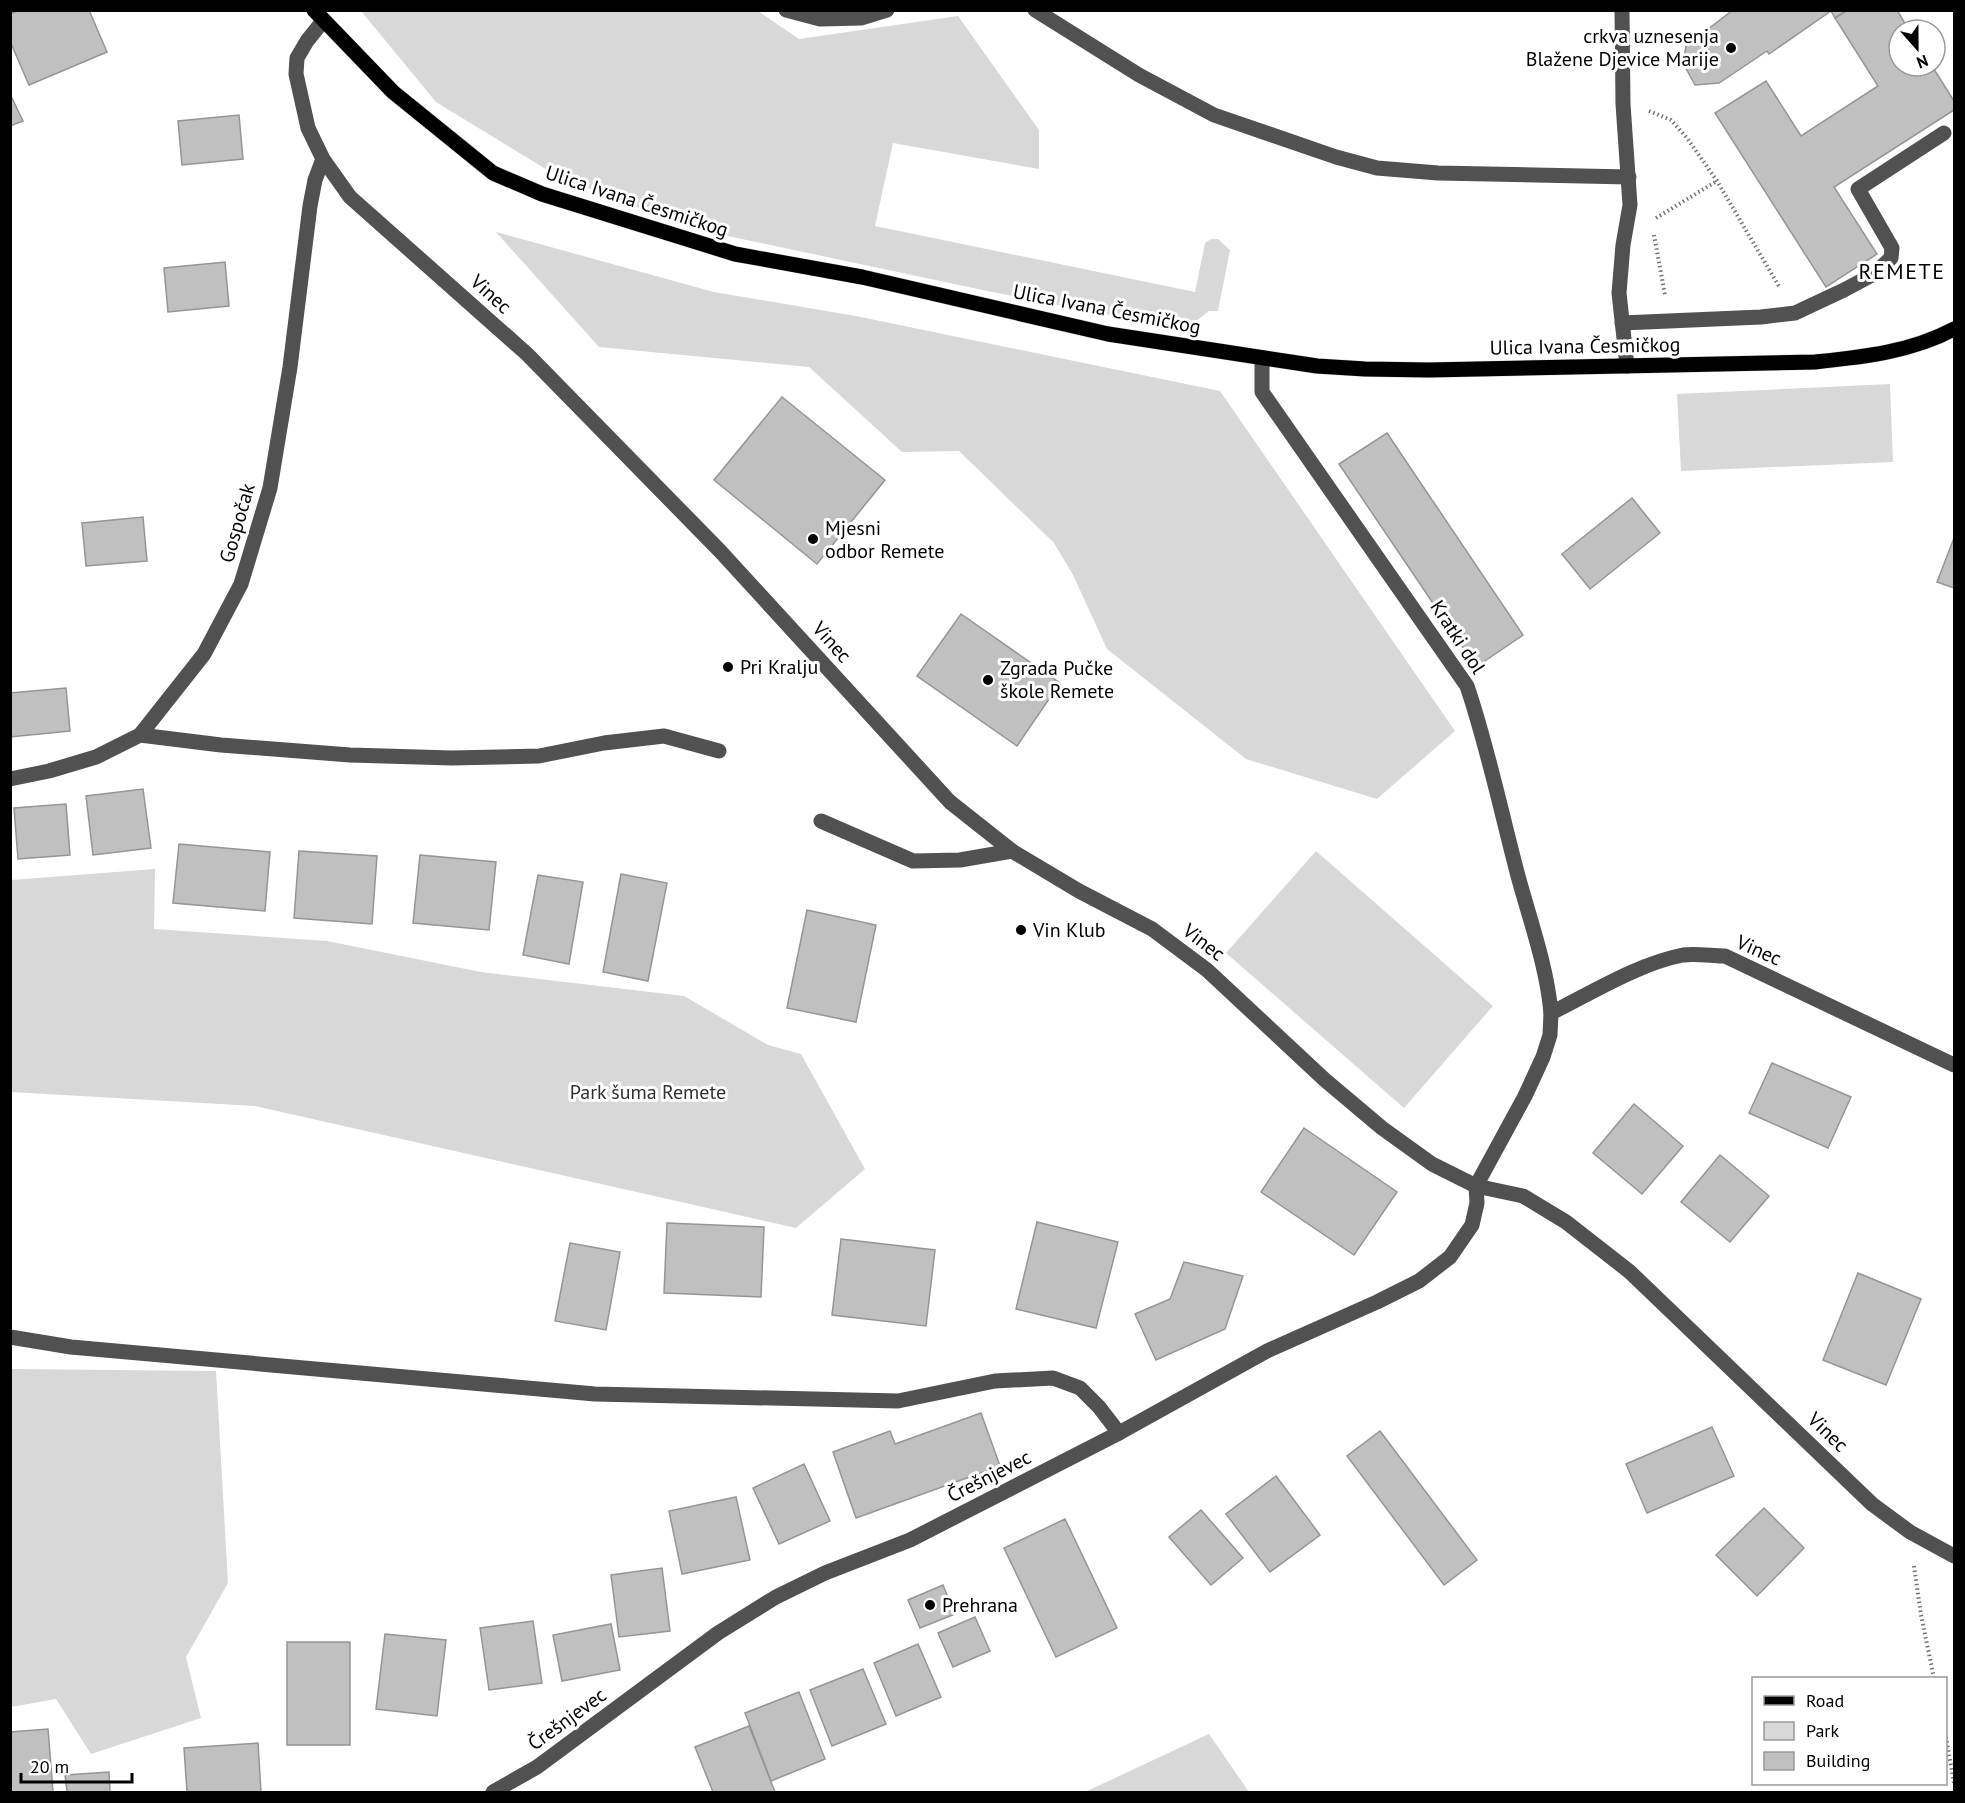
<svg xmlns="http://www.w3.org/2000/svg" width="1965" height="1803" font-family="'PT Sans',sans-serif">
  <style>
    .green { fill: #d8d8d8 }
    .building { fill: #c0c0c0; stroke: #959595; stroke-width: 1.5 }
    .lines { fill: none; stroke-linecap: round; stroke-linejoin: round }
    .major-casing { stroke: #dbdbdb; stroke-width: 16 }
    .path { stroke: #737373; stroke-width: 4; stroke-dasharray: 1.5 3; stroke-linecap: butt }
    .minor { stroke: #515151; stroke-width: 15 }
    .major { stroke: #000; stroke-width: 15 }
    .poi-dot { fill: #000; stroke: #fff; stroke-width: 2 }
    .labels { text-anchor: middle; dominant-baseline: central; stroke-width: 6; stroke-linejoin: round; paint-order: stroke }
    .poi-label { font-size: 20px; fill: #000; stroke: #fff; text-anchor: start }
    .street-label { font-size: 20px; fill: #000; stroke: #fff }
    .park-label { font-size: 20px; fill: #2f2f2f; stroke: #fff }
    .quarter-label { font-size: 22px; letter-spacing: 1.5px; fill: #000; stroke: #fff }
  </style>
  <rect width="100%" height="100%" fill="#fff"/>
  <g class="green">
    <path d="M361,11H758L799,39L958,16L1039,130V169L893,143L875,226L1195,292L1205,243L1211,239H1218L1230,250L1218,311H1209L1196,321L1175,319L1172,327L992,292L690,228L557,176L436,102Z"/>
    <path d="M496,232L714,292L856,316L1220,391L1455,731L1377,799L1246,759L1107,649L1073,575L1054,543L959,451L902,452L809,367L599,347Z"/>
    <path d="M1890,384L1893,462L1681,471L1677,394Z"/>
    <path d="M1316,851L1493,1006L1404,1108L1226,953Z"/>
    <path d="M155,869L154,929L327,941L481,972L684,996L768,1045L801,1054L865,1169L796,1228L255,1106L11,1092V880Z"/>
    <path d="M11,1369L216,1371L228,1583L186,1657L201,1718L91,1754L56,1699L11,1707Z"/>
    <path d="M1209,1734L1249,1792H1085Z"/>
  </g>
  <g class="building">
    <path d="M20,10H89L107,52L29,85L10,41V14Z"/>
    <path d="M1733,10H1848L1835,18L1831,11L1769,54L1767,51L1719,83L1695,85L1683,63L1686,46Z"/>
    <path d="M1848,10H1897L1909,30H1899V66H1932L1954,101V110L1834,187L1877,254L1826,287L1715,113L1766,81L1801,136L1878,86L1835,18Z"/>
    <path d="M10,94L23,121L10,126Z"/>
    <path d="M239,115L243,159L182,165L178,121Z"/>
    <path d="M225,262L229,306L168,312L164,268Z"/>
    <path d="M782,397L885,480L817,564L714,480Z"/>
    <path d="M1387,433L1523,635L1476,667L1339,464Z"/>
    <path d="M1632,498L1660,533L1590,589L1562,554Z"/>
    <path d="M143,517L147,561L86,566L82,523Z"/>
    <path d="M1954,538V588L1937,582Z"/>
    <path d="M961,614L1060,683L1017,746L917,676Z"/>
    <path d="M66,688L70,731L10,737V693Z"/>
    <path d="M143,789L151,848L93,855L86,796Z"/>
    <path d="M66,804L70,855L18,859L14,808Z"/>
    <path d="M179,844L270,852L265,911L173,903Z"/>
    <path d="M299,851L377,856L372,924L294,918Z"/>
    <path d="M420,855L496,862L489,930L413,923Z"/>
    <path d="M621,874L667,883L648,981L603,972Z"/>
    <path d="M538,875L583,882L569,964L523,955Z"/>
    <path d="M807,910L876,925L856,1022L787,1008Z"/>
    <path d="M1772,1063L1851,1097L1828,1148L1749,1113Z"/>
    <path d="M1634,1104L1683,1146L1642,1194L1593,1153Z"/>
    <path d="M1304,1128L1397,1192L1354,1255L1261,1192Z"/>
    <path d="M1720,1155L1769,1196L1730,1242L1681,1202Z"/>
    <path d="M1037,1222L1118,1242L1096,1328L1016,1309Z"/>
    <path d="M667,1223L764,1227L761,1297L664,1293Z"/>
    <path d="M841,1239L935,1250L926,1326L832,1315Z"/>
    <path d="M570,1243L620,1252L606,1330L555,1321Z"/>
    <path d="M1184,1262L1243,1276L1225,1329L1156,1360L1135,1314L1170,1299Z"/>
    <path d="M1858,1273L1921,1299L1886,1385L1823,1360Z"/>
    <path d="M981,1413L1000,1466L856,1518L833,1452L890,1431L895,1444Z"/>
    <path d="M1712,1427L1734,1476L1647,1513L1626,1464Z"/>
    <path d="M1380,1431L1477,1560L1444,1585L1347,1456Z"/>
    <path d="M804,1464L830,1521L779,1544L753,1488Z"/>
    <path d="M1276,1476L1320,1535L1270,1572L1226,1514Z"/>
    <path d="M736,1497L750,1560L682,1574L669,1511Z"/>
    <path d="M1764,1508L1804,1548L1757,1596L1716,1555Z"/>
    <path d="M1201,1510L1243,1558L1211,1585L1169,1537Z"/>
    <path d="M1065,1519L1117,1628L1056,1657L1004,1548Z"/>
    <path d="M662,1568L670,1631L619,1637L611,1575Z"/>
    <path d="M943,1585L955,1614L920,1628L908,1600Z"/>
    <path d="M975,1617L990,1651L953,1667L938,1633Z"/>
    <path d="M533,1621L542,1683L489,1690L480,1628Z"/>
    <path d="M611,1624L620,1670L562,1681L553,1635Z"/>
    <path d="M385,1634L446,1640L437,1716L376,1709Z"/>
    <rect x="287" y="1642" width="63" height="103"/>
    <path d="M918,1644L941,1697L896,1716L874,1663Z"/>
    <path d="M863,1669L886,1724L832,1746L810,1690Z"/>
    <path d="M799,1692L825,1759L771,1781L745,1713Z"/>
    <path d="M749,1726L775,1792H713L695,1747Z"/>
    <path d="M48,1729L53,1792H10V1732Z"/>
    <path d="M258,1743L261,1792H187L184,1748Z"/>
    <path d="M109,1772L110,1792H67L65,1775Z"/>
  </g>
  <g class="lines">
    <g class="major-casing">
      <path id="major" d="M314,10L393,92L493,173L542,194L735,254L862,277L1108,334L1317,366L1365,369L1429,370L1815,362C1863,357 1911,352 1954,329"/>
    </g>
    <g class="path">
      <path d="M1649,111L1671,120L1687,138L1717,181L1780,288"/>
      <path d="M1656,218L1717,181"/>
      <path d="M1654,235L1665,295"/>
      <path d="M1914,1566L1921,1615L1934,1678"/>
      <path d="M1946,1737L1954,1783"/>
    </g>
    <g class="minor">
      <path d="M786,10L820,19L861,18L887,10"/>
      <path d="M1035,10L1139,75L1214,115L1336,157L1377,168L1438,173L1629,177"/>
      <path d="M1622,10L1623,104L1630,205L1623,245L1619,293L1627,366"/>
      <path d="M323,21L307,41L297,58L296,74L308,128L323,159L350,197L527,354L720,551L950,802L1012,851L1079,891L1152,929L1207,970L1325,1080L1382,1128L1432,1164L1476,1186L1523,1196L1566,1222L1630,1272L1872,1504L1910,1532L1954,1556"/>
      <path d="M1622,323L1761,317L1795,313L1844,290L1874,274L1891,258L1892,248L1858,189L1944,133"/>
      <path d="M1262,358V392L1467,686C1488,748 1501,812 1518,876C1530,920 1547,967 1551,1013"/>
      <path d="M140,735L221,745L350,755L452,758L539,756L604,743L664,736L719,751"/>
      <path d="M10,779L49,771L96,757L140,735L204,654L241,584L270,488L290,367L310,206L315,180L323,159"/>
      <path d="M821,821L913,861L960,860L1012,851"/>
      <path d="M10,1337L71,1347L595,1394L898,1401L995,1381L1053,1378L1080,1388L1099,1407L1119,1433"/>
      <path d="M493,1792L537,1767L718,1633L776,1597L825,1573L910,1540L1119,1433L1267,1351L1377,1302L1419,1281L1450,1257L1472,1225L1477,1203L1476,1186L1525,1096L1543,1057L1550,1035L1551,1013C1591,993 1640,963 1683,955C1696,953 1712,956 1725,956L1954,1065"/>
    </g>
    <use href="#major" class="major"/>
  </g>
  <g class="poi-dot">
    <circle cx="1731" cy="48" r="6"/>
    <circle cx="813" cy="539" r="6"/>
    <circle cx="728" cy="667" r="6"/>
    <circle cx="988" cy="680" r="6"/>
    <circle cx="1021" cy="930" r="6"/>
    <circle cx="930" cy="1605" r="6"/>
  </g>
  <g class="labels">
    <g class="poi-label">
      <text x="1719" y="36" text-anchor="end">crkva uznesenja<tspan x="1719" dy="23">Blažene Djevice Marije</tspan></text>
      <text x="825" y="528">Mjesni<tspan x="825" dy="23">odbor Remete</tspan></text>
      <text x="740" y="667">Pri Kralju</text>
      <text x="1000" y="668">Zgrada Pučke<tspan x="1000" dy="23">škole Remete</tspan></text>
      <text x="1033" y="930">Vin Klub</text>
      <text x="942" y="1605">Prehrana</text>
    </g>
    <g class="street-label">
      <text transform="translate(637 201) rotate(18)">Ulica Ivana Česmičkog</text>
      <text transform="translate(491 294) rotate(42)">Vinec</text>
      <text transform="translate(1107 309) rotate(11)">Ulica Ivana Česmičkog</text>
      <text transform="translate(1585 346) rotate(-1)">Ulica Ivana Česmičkog</text>
      <text transform="translate(237 523) rotate(-74)">Gospočak</text>
      <text transform="translate(1458 637) rotate(57)">Kratki dol</text>
      <text transform="translate(832 642) rotate(48)">Vinec</text>
      <text transform="translate(1204 942) rotate(38)">Vinec</text>
      <text transform="translate(1759 950) rotate(24)">Vinec</text>
      <text transform="translate(1828 1432) rotate(44)">Vinec</text>
      <text transform="translate(989 1476) rotate(-27)">Črešnjevec</text>
      <text transform="translate(567 1719) rotate(-36)">Črešnjevec</text>
    </g>
    <g class="park-label">
      <text x="648" y="1092">Park šuma Remete</text>
    </g>
    <g class="quarter-label">
      <text x="1902" y="271">REMETE</text>
    </g>
  </g>
  <rect width="1965" height="1803" fill="none" stroke="#000000" stroke-width="24"/>
  <rect x="1752" y="1677" width="195" height="108" fill="#ffffff" stroke="#999999" stroke-width="1.5"/>
  <rect x="1764" y="1696" width="30" height="9" fill="#000000" stroke="#999999" stroke-width="1.5"/>
  <text x="1806" y="1707" font-size="18" fill="#000000">Road</text>
  <rect x="1764" y="1722" width="30" height="18" fill="#d8d8d8" stroke="#999999" stroke-width="1.5"/>
  <text x="1806" y="1737" font-size="18" fill="#000000">Park</text>
  <rect x="1764" y="1752" width="30" height="18" fill="#c0c0c0" stroke="#999999" stroke-width="1.5"/>
  <text x="1806" y="1767" font-size="18" fill="#000000">Building</text>
  <g transform="translate(1917 48) rotate(159)"><circle r="28" fill="#ffffff" stroke="#999999" stroke-width="1.5"/>
  <path d="M0-4.5L10 22L0 15L-10 22Z" fill="#000000"/>
  <text y="-9" font-size="16" font-weight="bold" text-anchor="middle" fill="#000000">N</text>
  </g>
  <path d="M21 1773v9h111v-9" fill="none" stroke="#000000" stroke-width="3"/>
  <text x="30" y="1773" font-size="18" fill="#000000" stroke="#ffffff" stroke-width="4.5" paint-order="stroke">20 m</text>
</svg>
